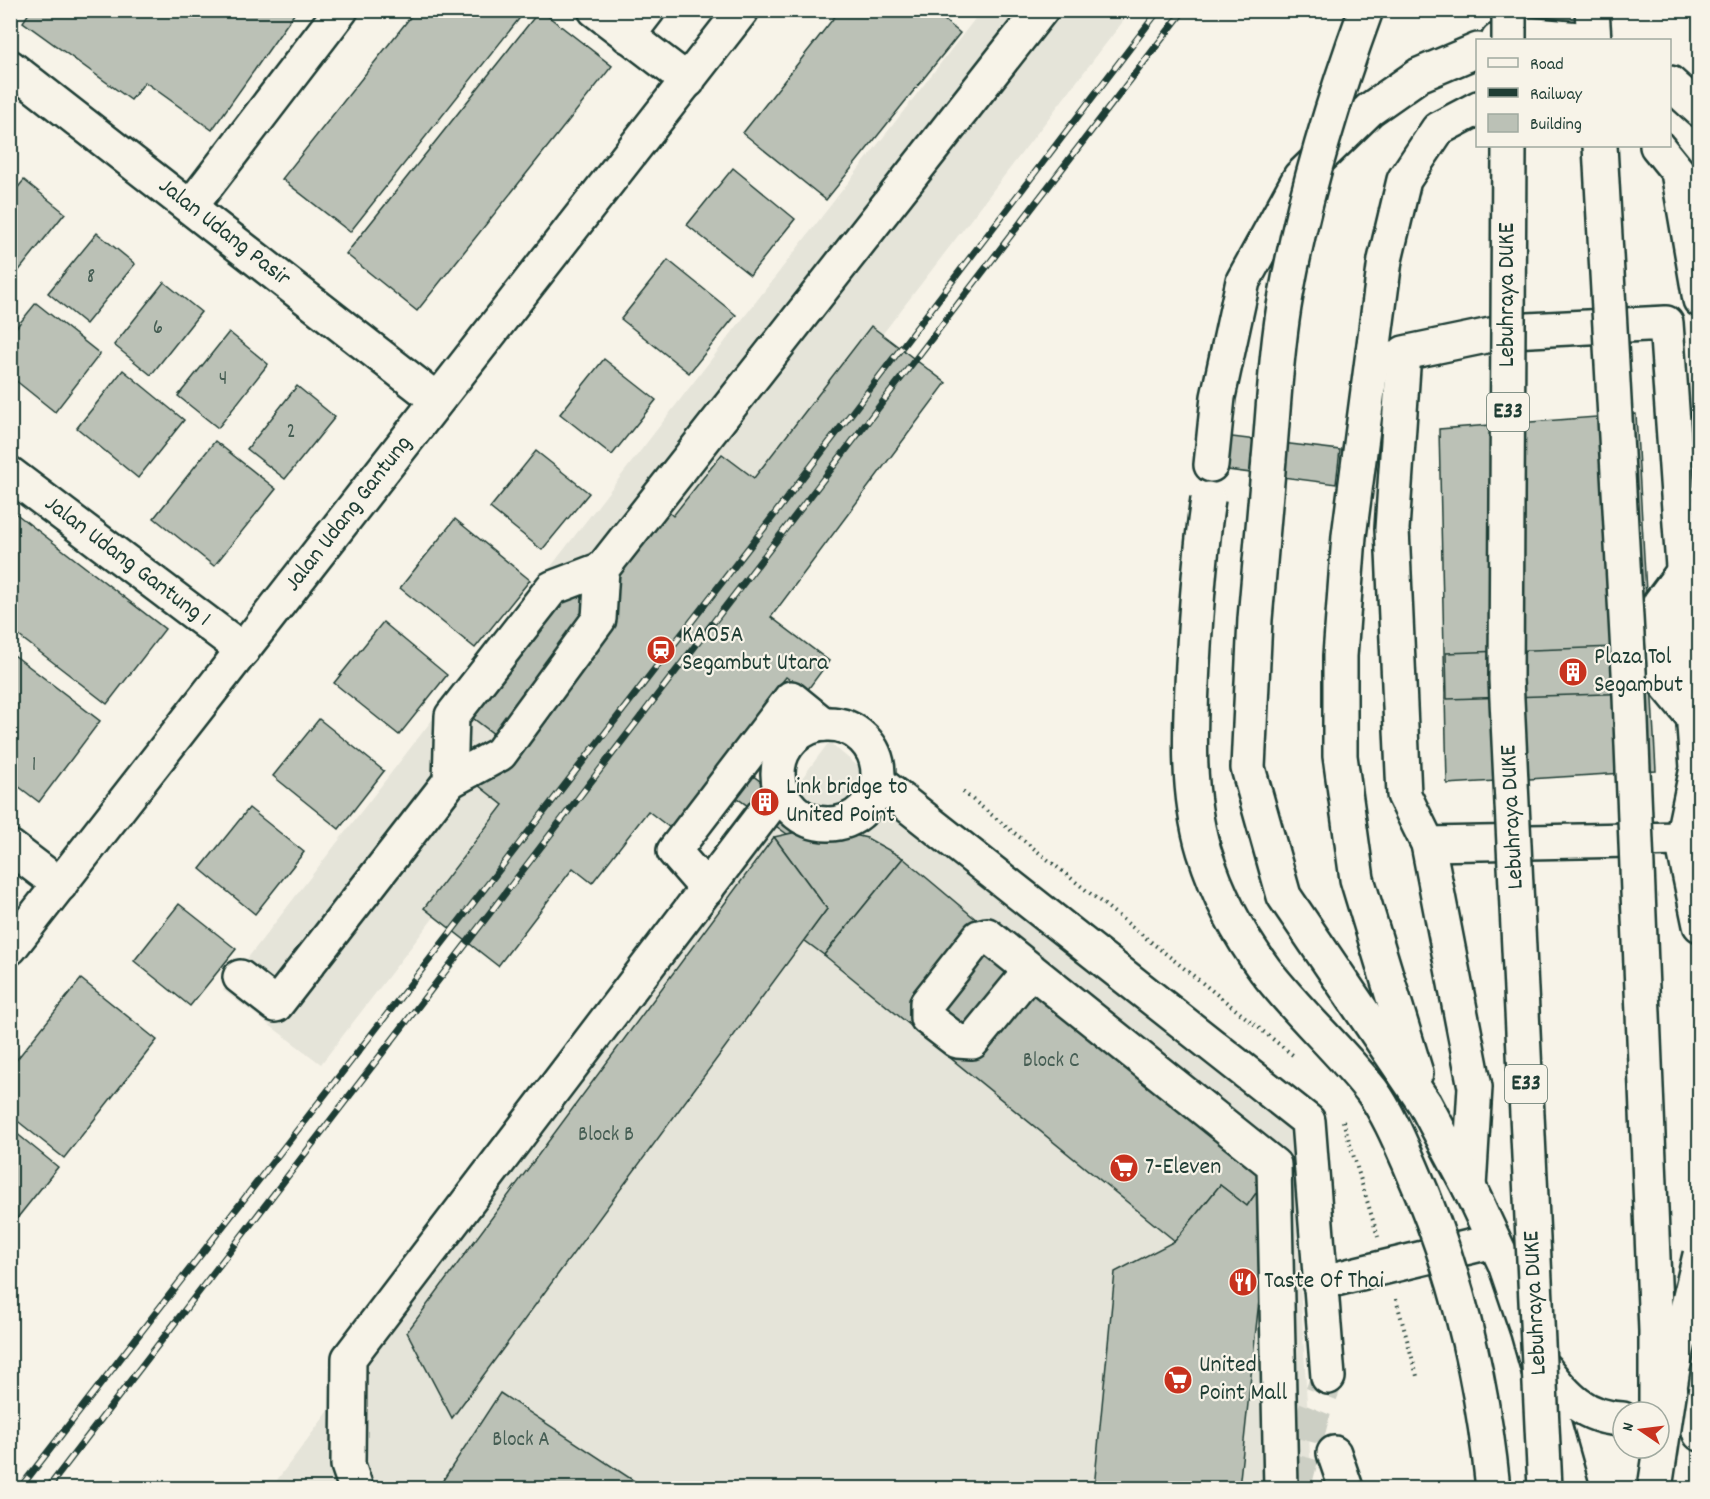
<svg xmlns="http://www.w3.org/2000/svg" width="1710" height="1499" font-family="Dekko,sans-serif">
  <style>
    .built { fill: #e5e4d9 }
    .building { fill: #bbc1b6; stroke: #1f3d34; stroke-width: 1.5 }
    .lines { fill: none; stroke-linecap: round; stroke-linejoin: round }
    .minor-tunnel { stroke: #cccfc4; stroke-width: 33; stroke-dasharray: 33 16; stroke-linecap: butt }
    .minor-casing { stroke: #1f3d34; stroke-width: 38 }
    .highway-casing { stroke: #1f3d34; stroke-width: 38 }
    .path { stroke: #1f3d34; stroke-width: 4; stroke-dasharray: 1.5 4.5; stroke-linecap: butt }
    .minor { stroke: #f7f3e8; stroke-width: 33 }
    .highway { stroke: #f7f3e8; stroke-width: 33 }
    .rail-casing { stroke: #1f3d34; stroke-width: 7 }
    .rail { stroke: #f7f3e8; stroke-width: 4.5; stroke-dasharray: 14; stroke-linecap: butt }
    .highway-bridge-casing { stroke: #1f3d34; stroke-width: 38; stroke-linecap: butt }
    .highway-bridge { stroke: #f7f3e8; stroke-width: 33 }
    .labels { text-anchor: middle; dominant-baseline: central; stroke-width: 4.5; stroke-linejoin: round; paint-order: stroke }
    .number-label { font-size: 21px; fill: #465e54 }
    .shield { fill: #f7f3e8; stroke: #60746a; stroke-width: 1.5 }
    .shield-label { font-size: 22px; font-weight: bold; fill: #1f3d34 }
    .street-label { font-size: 24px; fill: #1f3d34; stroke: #f7f3e8 }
    .poi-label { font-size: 24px; fill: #1f3d34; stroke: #f7f3e8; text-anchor: start }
  </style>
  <rect width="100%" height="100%" fill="#f7f3e8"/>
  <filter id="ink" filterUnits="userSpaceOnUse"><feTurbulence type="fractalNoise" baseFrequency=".0167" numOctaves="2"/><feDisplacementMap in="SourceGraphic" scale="12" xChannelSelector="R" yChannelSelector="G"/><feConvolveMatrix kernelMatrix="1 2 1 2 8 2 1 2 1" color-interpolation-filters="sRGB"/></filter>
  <g filter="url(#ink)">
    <g class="built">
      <path d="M981,11H1131L321,1064L223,990Z"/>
      <path d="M829,742L1291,1129L1312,1488H271Z"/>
    </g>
    <g class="building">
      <path d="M31,10H297L212,130L145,82L131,100L23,22Z"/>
      <path d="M416,10H526L350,232L282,179Z"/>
      <path d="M540,10L612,66L417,311L346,254Z"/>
      <path d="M840,10H932L960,33L826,200L743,133Z"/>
      <path d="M733,168L795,219L750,275L687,225Z"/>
      <path d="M24,180L65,213L17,273L10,267V197Z"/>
      <path d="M97,233L135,264L86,324L48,293Z"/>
      <path d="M668,260L736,315L689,373L621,319Z"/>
      <path d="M164,282L201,312L151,375L114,345Z"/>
      <path d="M36,303L100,354L55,412L10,376V335Z"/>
      <path d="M871,326L946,383L771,617L829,661L806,692L786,677L670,828L648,811L592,883L573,868L498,966L424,908L503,805L464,774L495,735L461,709L574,564L602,587L664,508L673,516L722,454L754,478Z"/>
      <path d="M229,332L268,364L218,428L178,396Z"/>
      <path d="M604,359L656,400L612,455L560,414Z"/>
      <path d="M123,370L184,420L138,478L77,428Z"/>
      <path d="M297,386L335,417L285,479L247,449Z"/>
      <path d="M1636,414L1656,771L1447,784L1439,429Z"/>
      <path d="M1224,436L1340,450L1336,484L1220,469Z"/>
      <path d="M215,441L276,489L214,566L154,518Z"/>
      <path d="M536,451L589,493L542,550L490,508Z"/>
      <path d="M10,509L165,629L107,704L10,629Z"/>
      <path d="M455,519L530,580L475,648L400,588Z"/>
      <path d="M383,622L447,675L399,735L334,683Z"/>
      <path d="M1700,644V691L1447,699L1446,653Z"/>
      <path d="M10,652L100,721L39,802L10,780Z"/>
      <path d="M319,719L384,771L339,829L273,776Z"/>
      <path d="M726,755L820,827L787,834L709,778Z"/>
      <path d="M249,808L304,852L255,914L200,869Z"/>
      <path d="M820,827L867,838L903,858L824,955L804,940L827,909L774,837Z"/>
      <path d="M774,837L827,909L452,1418L407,1332Z"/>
      <path d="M903,858L1273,1169L1247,1206L1220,1185L1175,1241L824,955Z"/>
      <path d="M179,904L236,949L190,1006L134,961Z"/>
      <path d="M81,979L157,1040L64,1158L10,1115V1068Z"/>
      <path d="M10,1128L58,1167L10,1227Z"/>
      <path d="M1273,1169L1239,1488H1094L1115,1272L1175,1241L1220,1185L1247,1206Z"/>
      <path d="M500,1393L645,1488H438Z"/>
    </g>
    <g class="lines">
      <path class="minor-tunnel" d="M1294,1488L1313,1415L1328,1377"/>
      <g class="minor-casing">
        <g id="minor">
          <path d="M595,10L688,81"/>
          <path d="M628,36L648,10"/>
          <path d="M10,67L437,400"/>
          <path d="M191,206L341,10"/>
          <path d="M10,474L243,650"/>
          <path d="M1683,572L1660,603L1665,683L1693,717"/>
          <circle cx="828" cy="774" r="50"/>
          <path d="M450,781L452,716L552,588L602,569L1041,10"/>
          <path d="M878,782L1308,1121L1328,1377"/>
          <path d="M1428,844L1682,839"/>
          <path d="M10,847L60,885"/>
          <path d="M707,889L674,851L791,698L823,724"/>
          <path d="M10,948L742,10"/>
          <path d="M1031,970L972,1042L957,1041L927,1018V1003L979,937L987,935L1274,1165L1281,1488"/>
          <path d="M240,977L276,1005L450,781L500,754L599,619L602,569"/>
          <path d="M1469,1187L1475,1087L1428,844L1404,795L1392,529L1404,353L1510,331L1666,323L1697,768L1682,839L1700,925"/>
          <path d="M1319,1283L1494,1241"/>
          <path d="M1334,1453L1346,1488"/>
          <path d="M356,1488L348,1465L349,1358L780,792"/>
        </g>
      </g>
      <g class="highway-casing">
        <g id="highway">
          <path d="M1592,10L1594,40"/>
          <path d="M1498,40L1515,33L1589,40"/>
          <path d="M1670,83L1700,110"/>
          <path d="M1657,146L1678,172L1700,300"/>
          <path d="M1269,459L1255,619L1248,768L1284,896L1425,1104L1469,1187L1505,1264L1528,1332L1572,1488"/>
          <path d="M1211,465L1218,397L1243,281L1300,177L1369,110L1419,75L1478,50"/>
          <path d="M1416,1073L1357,879L1340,756V656L1349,536L1385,260L1404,180L1438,129L1478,108"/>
          <path d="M1700,1352L1690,1405L1700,1434"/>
          <path d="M1545,1369C1566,1397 1585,1418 1623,1419"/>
        </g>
      </g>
      <g class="path">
        <path d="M963,792L1294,1056"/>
        <path d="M1343,1121L1378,1237"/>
        <path d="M1396,1299L1417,1376"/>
      </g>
      <use href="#minor" class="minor"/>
      <use href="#highway" class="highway"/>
      <g class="rail-casing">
        <g id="rail">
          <path d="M20,1488L764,528L1159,10"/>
          <path d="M48,1488L1184,10"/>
        </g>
      </g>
      <use href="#rail" class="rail"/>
      <g class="highway-bridge-casing">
        <g id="highway-bridge">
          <path d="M1509,40V10"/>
          <path d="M1509,146L1506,679L1545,1488"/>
          <path d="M1600,146L1629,672L1656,1331V1412"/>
          <path d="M1269,459C1274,405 1276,349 1286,295C1303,198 1332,103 1366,10"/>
          <path d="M1208,499C1200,554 1196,608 1193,664C1190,726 1186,791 1204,851C1217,893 1239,935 1265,970C1298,1013 1339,1049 1372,1091C1388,1113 1400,1142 1411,1167C1456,1269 1482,1378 1493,1488"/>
          <path d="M1655,1488L1673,1368L1700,1255"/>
        </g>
      </g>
      <use href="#highway-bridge" class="highway-bridge"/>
    </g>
  </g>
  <defs>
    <g id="station-disc" transform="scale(1.5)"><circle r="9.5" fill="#c8321e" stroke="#f7f3e8"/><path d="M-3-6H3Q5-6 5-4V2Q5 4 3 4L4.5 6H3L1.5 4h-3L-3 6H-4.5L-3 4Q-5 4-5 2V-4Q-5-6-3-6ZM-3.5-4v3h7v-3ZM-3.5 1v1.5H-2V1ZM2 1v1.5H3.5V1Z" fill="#fff"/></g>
    <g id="building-disc" transform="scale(1.5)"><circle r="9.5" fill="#c8321e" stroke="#f7f3e8"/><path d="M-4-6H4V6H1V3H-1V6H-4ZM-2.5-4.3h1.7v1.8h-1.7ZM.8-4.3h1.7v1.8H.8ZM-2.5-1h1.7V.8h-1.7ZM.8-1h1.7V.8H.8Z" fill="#fff"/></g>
    <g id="supermarket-disc" transform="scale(1.5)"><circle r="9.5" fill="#c8321e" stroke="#f7f3e8"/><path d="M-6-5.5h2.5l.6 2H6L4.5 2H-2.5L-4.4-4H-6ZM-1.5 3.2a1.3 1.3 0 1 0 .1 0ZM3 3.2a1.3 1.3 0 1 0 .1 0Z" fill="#fff"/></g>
    <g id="restaurant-disc" transform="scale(1.5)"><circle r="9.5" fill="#c8321e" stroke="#f7f3e8"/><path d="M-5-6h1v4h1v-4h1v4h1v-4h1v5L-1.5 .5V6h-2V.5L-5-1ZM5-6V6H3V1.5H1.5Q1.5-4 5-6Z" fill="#fff"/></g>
  </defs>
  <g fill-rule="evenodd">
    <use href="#station-disc" x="661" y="650"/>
    <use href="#building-disc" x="1573" y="672"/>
    <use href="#building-disc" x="765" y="802"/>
    <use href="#supermarket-disc" x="1124" y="1168"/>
    <use href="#restaurant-disc" x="1243" y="1282"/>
    <use href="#supermarket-disc" x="1178" y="1380"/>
  </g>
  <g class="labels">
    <g class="number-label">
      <text x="91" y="278">8</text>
      <text x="158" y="329">6</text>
      <text x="223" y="380">4</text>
      <text x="291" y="433">2</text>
      <text x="34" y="766">1</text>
      <text x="1051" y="1062">Block C</text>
      <text x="606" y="1136">Block B</text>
      <text x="521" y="1441">Block A</text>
    </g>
    <g class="shield">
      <rect x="1487" y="393" width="42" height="38" rx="4.5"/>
      <rect x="1505" y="1065" width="42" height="38" rx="4.5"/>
    </g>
    <g class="shield-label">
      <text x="1508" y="412">E33</text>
      <text x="1526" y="1084">E33</text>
    </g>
    <g class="street-label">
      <text transform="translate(224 233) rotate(38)">Jalan Udang Pasir</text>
      <text transform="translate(1508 295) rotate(-90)">Lebuhraya DUKE</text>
      <text transform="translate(349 514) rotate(-52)">Jalan Udang Gantung</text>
      <text transform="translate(127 562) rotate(37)">Jalan Udang Gantung 1</text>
      <text transform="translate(1513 817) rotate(-93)">Lebuhraya DUKE</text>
      <text transform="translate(1536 1303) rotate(-93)">Lebuhraya DUKE</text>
    </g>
    <g class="poi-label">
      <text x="682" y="636">KA05A<tspan x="682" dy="28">Segambut Utara</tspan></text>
      <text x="1594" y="658">Plaza Tol<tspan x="1594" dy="28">Segambut</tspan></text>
      <text x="786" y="788">Link bridge to<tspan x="786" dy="28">United Point</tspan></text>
      <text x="1145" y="1168">7-Eleven</text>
      <text x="1264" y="1282">Taste Of Thai</text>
      <text x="1199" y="1366">United<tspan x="1199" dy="28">Point Mall</tspan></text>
    </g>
  </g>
  <rect width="1710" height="1499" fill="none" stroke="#f7f3e8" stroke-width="36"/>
  <rect x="18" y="18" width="1674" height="1463" fill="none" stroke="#1f3d34" stroke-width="2" filter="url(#ink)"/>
  <rect x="1476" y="39" width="195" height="108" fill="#f7f3e8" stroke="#a1aaa0" stroke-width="1.5"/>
  <rect x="1488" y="58" width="30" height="9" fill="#f7f3e8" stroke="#a1aaa0" stroke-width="1.5"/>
  <text x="1530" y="69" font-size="18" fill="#1f3d34">Road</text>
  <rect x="1488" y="88" width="30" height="9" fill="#1f3d34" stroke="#a1aaa0" stroke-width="1.5"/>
  <text x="1530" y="99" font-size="18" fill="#1f3d34">Railway</text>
  <rect x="1488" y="114" width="30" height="18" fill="#bbc1b6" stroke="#a1aaa0" stroke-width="1.5"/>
  <text x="1530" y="129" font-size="18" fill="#1f3d34">Building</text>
  <g transform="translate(1641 1430) rotate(284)"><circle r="28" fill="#f7f3e8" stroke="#a1aaa0" stroke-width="1.5"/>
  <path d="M0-4.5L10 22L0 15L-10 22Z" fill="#c8321e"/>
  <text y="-9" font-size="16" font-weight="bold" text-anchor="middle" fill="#1f3d34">N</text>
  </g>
</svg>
